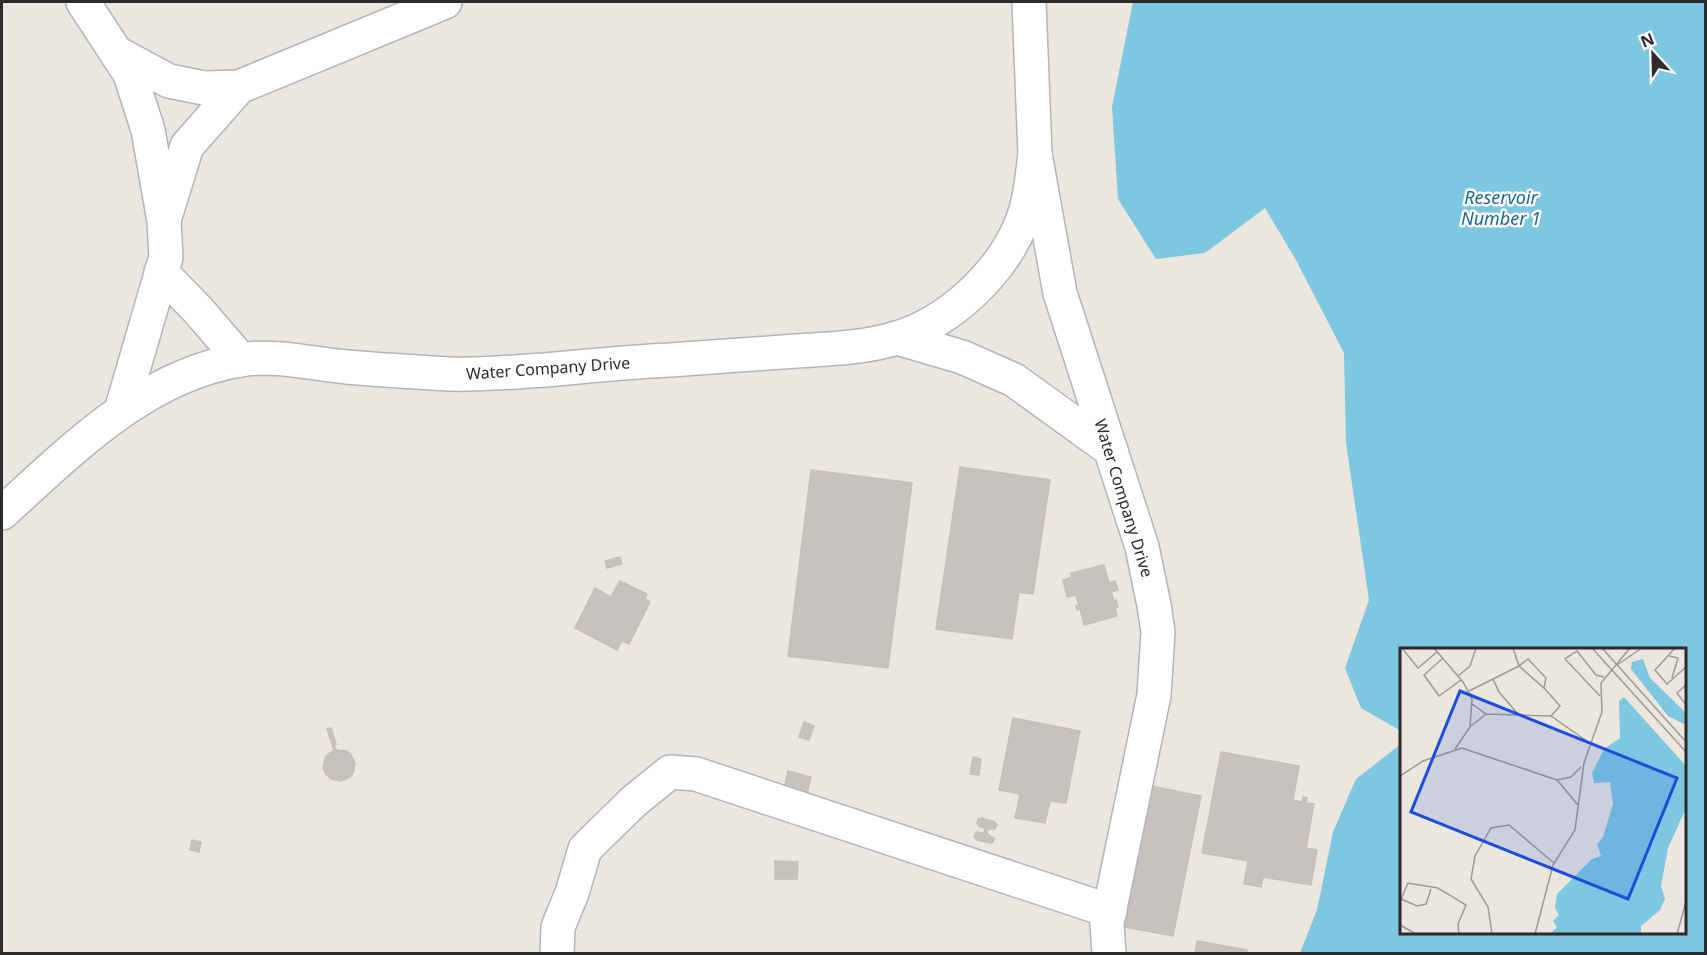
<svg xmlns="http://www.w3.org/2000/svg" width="1707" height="955" font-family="'Noto Sans',sans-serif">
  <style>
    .water { fill: #7dc7e1 }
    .building { fill: #c7c2be; stroke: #c6c1b8; stroke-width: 1.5 }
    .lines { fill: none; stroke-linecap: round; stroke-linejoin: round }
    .minor-casing { stroke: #b2b4bd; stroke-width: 36 }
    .minor { stroke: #fff; stroke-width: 33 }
    .labels { text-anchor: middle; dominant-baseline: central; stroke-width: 5; stroke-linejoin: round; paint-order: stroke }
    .street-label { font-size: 16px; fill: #2b2b2b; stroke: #fff }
    .water-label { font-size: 18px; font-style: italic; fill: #1c668d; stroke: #fff }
    .inset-road { fill: none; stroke: #9e9b96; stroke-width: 1.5 }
    .view { fill: #1d4ed8; fill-opacity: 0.15; stroke: #1d4ed8; stroke-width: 3 }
    .inset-edge { fill: none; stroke: #2b2b2b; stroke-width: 3 }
  </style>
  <rect width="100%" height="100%" fill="#ebe6de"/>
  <path class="water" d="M1133,2H1705V953H1300L1317,910L1333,832L1356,779L1401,744V932H1684V649H1401V731L1361,708L1345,668L1369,600L1346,443L1344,353L1296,260L1265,208L1205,253L1156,259L1118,199L1112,107Z"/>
  <g class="building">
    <path d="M960,467L1050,480L1033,594L1019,592L1012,639L936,629Z"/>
    <path d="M811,470L912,483L888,668L788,656Z"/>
    <path d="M620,557L622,564L607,568L605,561Z"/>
    <path d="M1104,565L1109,583L1115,581L1118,590L1111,592L1114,601L1116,600L1118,607L1115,608L1117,616L1084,625L1080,609L1077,610L1076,606L1079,605L1076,595L1067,597L1063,580L1072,577L1071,573Z"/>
    <path d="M620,581L647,594L645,599L650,602L629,644L622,641L617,650L575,628L595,588L611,597Z"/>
    <path d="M1013,718L1080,731L1066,803L1050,801L1045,823L1015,818L1020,794L999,790Z"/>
    <path d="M804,722L814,726L809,740L799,737Z"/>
    <path d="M331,728L336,744H334L336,750L347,751L351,755L355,763L353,774L350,777L341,781L331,779L325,773L323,767L326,756L334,750L327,729Z"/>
    <path d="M1221,752L1299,766L1293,800L1302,802L1303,797L1307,798L1306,803L1314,804L1306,848L1317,850L1311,885L1263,877L1261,887L1244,884L1248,861L1202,853Z"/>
    <path d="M973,757L981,759L979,775L970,774Z"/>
    <path d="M788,771L811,777L807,793L784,788Z"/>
    <path d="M1146,785L1201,796L1173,936L1119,926Z"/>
    <path d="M982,818L995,822L997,825L995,829H988L987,834L994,838L993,842L991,843L977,840L974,837L976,832L984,833L985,828L979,826L977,823L978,819Z"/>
    <path d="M192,840L201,842L199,852L190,850Z"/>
    <path d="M775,861L798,862L797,879H775Z"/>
    <path d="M1197,941L1247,950V954H1195Z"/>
  </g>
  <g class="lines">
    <g class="minor-casing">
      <g id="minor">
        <path d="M83,2L130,74L148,130L164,221L166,257L121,411"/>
        <path d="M1029,2L1035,154L1060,293L1142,547L1154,605L1158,632L1154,695L1107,923L1109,954"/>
        <path d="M117,53L169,81L204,88L239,87L445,2"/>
        <path d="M165,217L187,146L239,87"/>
        <path d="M161,272L198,310L241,360"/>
        <path d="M897,338L962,357L1014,380L1111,450"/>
        <path d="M2,513C71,451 143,376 240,360C276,354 312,364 347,367C381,370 415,372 449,374C481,375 513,372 545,370C587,366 628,362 670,360C712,357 754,354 796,351C830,349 864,348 897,338C949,322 1000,275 1021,224C1030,203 1032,177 1035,154"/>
        <path d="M557,954L558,927L572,893L585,849L633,802L670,772L696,774L1110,911"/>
      </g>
    </g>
    <use href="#minor" class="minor"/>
  </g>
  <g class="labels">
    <g class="street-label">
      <text transform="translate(548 368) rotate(-4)">Water Company Drive</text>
      <text transform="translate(1124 498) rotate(73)">Water Company Drive</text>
    </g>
    <g class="water-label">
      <text x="1501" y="197">Reservoir<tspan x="1501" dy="21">Number 1</tspan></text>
    </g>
  </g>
  <g transform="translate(1400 648)">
    <rect width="286" height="286" fill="#ebe6de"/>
    <path d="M243,11L250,30L286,65V77L268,68L231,21L232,14ZM224,49L286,118V160L268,200L261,238L265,251L260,262L241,278V286H150L157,279L153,273L159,267L155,260L157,246L192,211L201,208L197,196L203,189L213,156L211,142L210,134L194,135L192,125L204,101L220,90L219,53Z" fill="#7dc7e1"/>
    <path class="inset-road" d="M2,0L18,20L37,4M34,0L63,34L72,51L70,79L55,101M192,0L287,105M202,0L287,95M275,0L255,22L267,36L287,18M269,8L278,10L272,30M43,10L24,27L39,48L61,32M128,11L146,30L144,40L119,18ZM217,17L242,0M58,28L70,18L76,0M93,31L99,44L118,66M287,36L277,45L287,58M144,40L160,58L151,68M69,43L119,18L113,0M200,48L165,11L177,3L196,27L204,29M72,56L86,66L151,68L191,96M71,78L86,66M0,128L23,113L62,100L157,132L171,129L181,119M157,132L178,157M1,251L17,258L26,256L31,241M0,254L8,235L38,240L66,257L58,276L59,286M0,277L16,286M92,286L88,259L71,231L75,208L91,180L109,177L154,215M135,286L153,217L175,182L184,115L202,64L201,35L230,0M277,286L287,250"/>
    <path class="view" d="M60,43L277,130L228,251L11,164Z"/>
    <rect width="286" height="286" class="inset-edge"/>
  </g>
  <rect width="1707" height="955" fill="none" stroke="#2b2b2b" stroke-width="6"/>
  <g transform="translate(1653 54) rotate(338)" stroke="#ffffff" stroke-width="4.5" paint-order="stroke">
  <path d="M0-4.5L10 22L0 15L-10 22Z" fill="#2b2b2b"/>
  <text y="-9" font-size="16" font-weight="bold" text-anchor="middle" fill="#2b2b2b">N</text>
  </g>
</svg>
